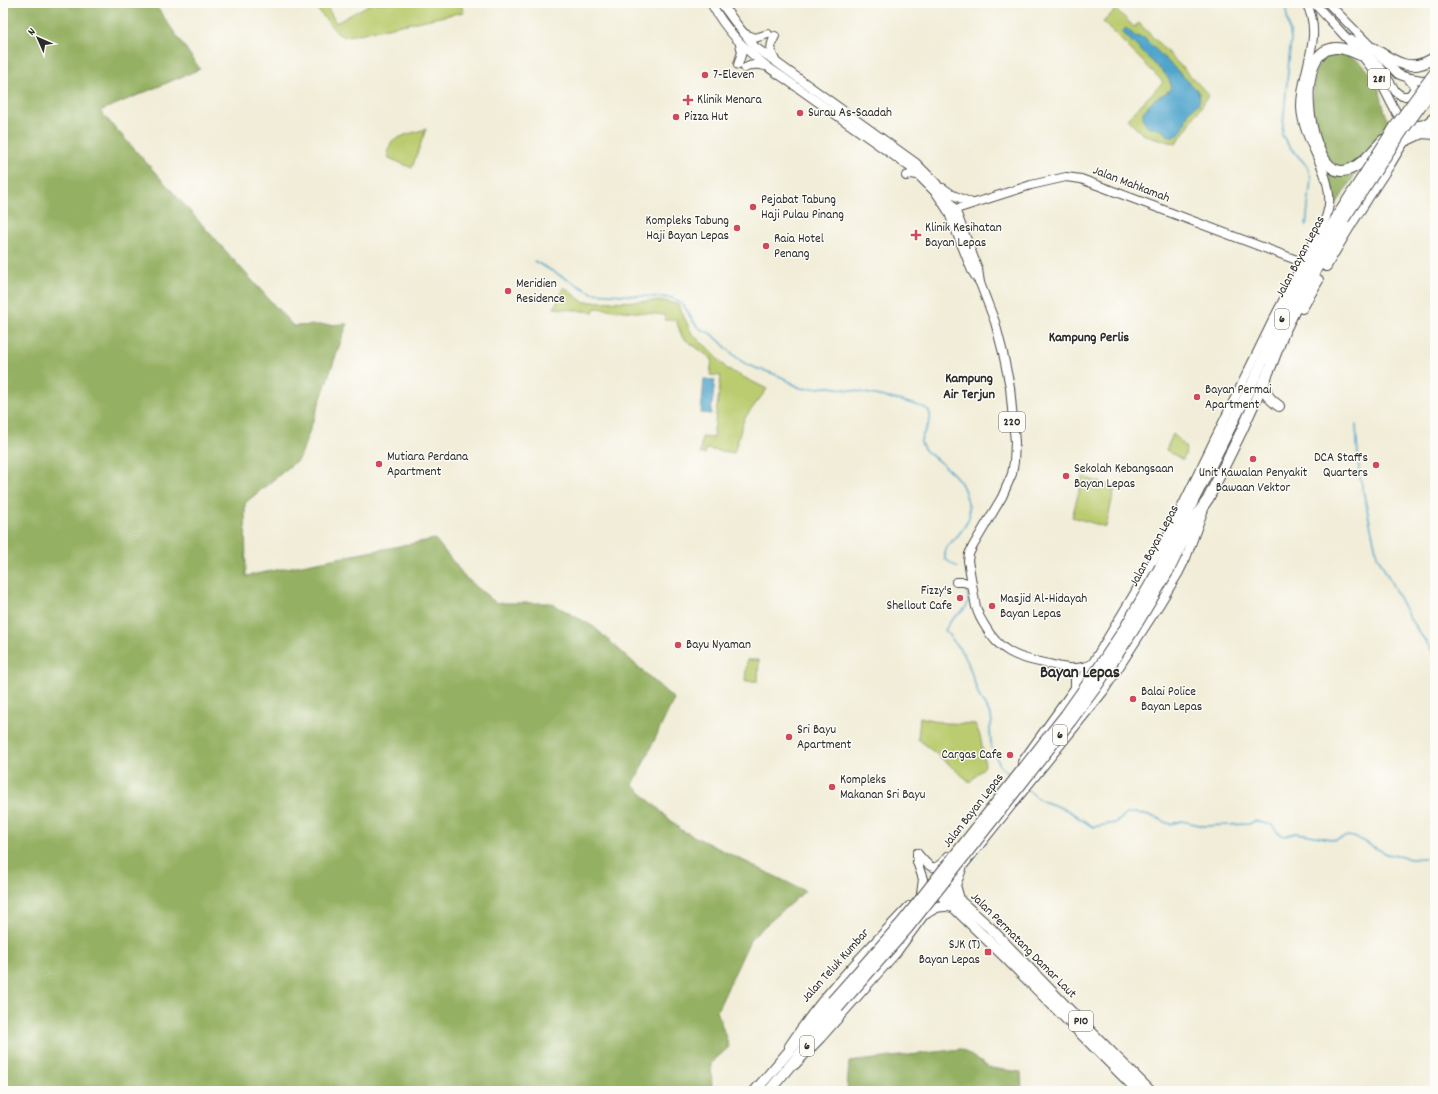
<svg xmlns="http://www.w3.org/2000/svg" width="1438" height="1094" font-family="Dekko,sans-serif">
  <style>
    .green { fill: #bbcc6f; stroke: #737c4d }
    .forest { fill: #94b062; stroke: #606e46 }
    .water { fill: #50a5cc; stroke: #3e687c }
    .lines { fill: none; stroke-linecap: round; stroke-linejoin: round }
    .stream { stroke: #50a5cc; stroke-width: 1.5 }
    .secondary-casing { stroke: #494845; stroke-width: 10 }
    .primary-casing { stroke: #494845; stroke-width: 10 }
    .highway-casing { stroke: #494845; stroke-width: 12 }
    .secondary { stroke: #fff; stroke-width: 8 }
    .primary { stroke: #fff; stroke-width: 8 }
    .highway { stroke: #fff; stroke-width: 10 }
    .highway-bridge-casing { stroke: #494845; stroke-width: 12; stroke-linecap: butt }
    .highway-bridge { stroke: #fff; stroke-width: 10 }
    .poi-dot { fill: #d1495b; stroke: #fdfcf7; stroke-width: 1.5 }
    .labels { text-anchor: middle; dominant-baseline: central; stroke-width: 3; stroke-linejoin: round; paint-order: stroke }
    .shield { fill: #fdfcf7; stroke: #6a6a68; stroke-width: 1 }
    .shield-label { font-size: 12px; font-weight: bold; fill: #2b2b2b }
    .poi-label { font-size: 13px; fill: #2b2b2b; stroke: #fdfcf7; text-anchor: start }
    .street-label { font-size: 13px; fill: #2b2b2b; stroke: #fdfcf7 }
    .neighbourhood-label { font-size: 14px; font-weight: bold; fill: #2b2b2b; stroke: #fdfcf7 }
    .district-label { font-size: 17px; font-weight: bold; fill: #2b2b2b; stroke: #fdfcf7 }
  </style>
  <rect width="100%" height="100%" fill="#fdfcf7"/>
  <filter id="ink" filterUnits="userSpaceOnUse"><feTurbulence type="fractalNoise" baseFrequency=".025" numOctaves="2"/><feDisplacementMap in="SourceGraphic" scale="8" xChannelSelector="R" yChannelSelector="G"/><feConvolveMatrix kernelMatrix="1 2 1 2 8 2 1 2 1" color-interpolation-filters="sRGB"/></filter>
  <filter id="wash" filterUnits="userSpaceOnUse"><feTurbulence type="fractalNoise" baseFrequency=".012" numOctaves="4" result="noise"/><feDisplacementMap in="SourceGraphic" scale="16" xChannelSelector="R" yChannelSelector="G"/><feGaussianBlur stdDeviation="0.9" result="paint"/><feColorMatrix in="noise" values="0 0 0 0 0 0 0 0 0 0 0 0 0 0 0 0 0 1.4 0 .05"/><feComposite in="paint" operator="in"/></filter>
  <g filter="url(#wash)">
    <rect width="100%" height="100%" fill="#f1edd8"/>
    <g class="green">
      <path d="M312,3H325L336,23L372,3H460L464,12L344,37L337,33Z"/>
      <path d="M1116,9L1134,27L1139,23L1209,95L1176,144L1142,134L1127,119L1163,82L1103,22Z"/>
      <path d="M426,129L412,168L389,158L387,152L392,141L405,135Z"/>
      <path d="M564,287L583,302L664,301L678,304L692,334L711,351L727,369L767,389L744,419L734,453L706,449L705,454H700L702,437L713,438L721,376L710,375L712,359L682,337L676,320H665L664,315L595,308L593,312L554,308Z"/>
      <path d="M1173,434C1183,444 1190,446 1183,460L1166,450Z"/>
      <path d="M1083,477L1115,487L1106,527L1072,517Z"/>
      <path d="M747,660H759L758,681H745Z"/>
      <path d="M920,717L944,723L975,724C982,737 983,751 985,766L970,782L918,739Z"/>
    </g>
    <g class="forest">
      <path d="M3,3H154L200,69L100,111L293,326L347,324L300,458L245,503L246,576L435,539L466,578L496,603H551L594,627L674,699L633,785L681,830L805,891L751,938L717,1011L729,1047L711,1063L712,1091H3Z"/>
      <path d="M1338,53C1360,58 1374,72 1380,93C1383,104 1384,113 1390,123L1361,158L1352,165L1341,167L1330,161L1320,141L1312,111L1315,73L1322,59L1328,55Z"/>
      <path d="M1329,171C1339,176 1345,177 1355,172L1356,173L1333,209L1334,191L1328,173Z"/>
      <path d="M961,1049L990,1068L1021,1072L1022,1091H847L849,1062Z"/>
    </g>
    <g class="water">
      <path d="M1126,28L1135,36L1144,38L1197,90C1199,94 1201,98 1199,102C1197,106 1193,108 1190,111C1184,119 1185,134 1173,136C1166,137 1164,131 1159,129C1155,128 1151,127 1147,126L1143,120V112C1147,108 1150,104 1154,100C1164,92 1178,92 1166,75L1122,32Z"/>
      <path d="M704,379L715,380L711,414L701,413Z"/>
    </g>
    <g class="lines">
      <g class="stream">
        <path d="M1283,3L1285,5L1291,39L1282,135L1289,146L1307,166L1311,178L1306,226"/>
        <path d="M534,261L592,293L672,298C691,307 685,313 696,325C700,330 708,331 714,336C725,345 733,357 746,364C758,370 773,372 785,379C791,382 795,386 801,388C810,390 819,387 828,387C841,388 922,403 928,410C936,419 921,433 921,441C921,444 923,447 925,450C935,459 948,467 957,478C964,484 971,509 969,518C967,524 962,530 959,534C951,545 944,544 945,559L957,567"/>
        <path d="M1356,425L1359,472L1377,555L1410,619L1435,655"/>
        <path d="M966,588C973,611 962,608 950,622C948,624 947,628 945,630L964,655L968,663L979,696L991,716L992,722L990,728L991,746L1000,766L1012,776"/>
        <path d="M1028,790L1040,800L1067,810L1093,827L1115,823L1127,814L1136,813L1157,818L1164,822L1171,824L1182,821L1204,826L1249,824L1255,821L1272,825L1279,834L1285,836L1295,833L1304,834L1336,840L1348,836L1357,838L1387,854L1411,859L1435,857"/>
      </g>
    </g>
  </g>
  <g filter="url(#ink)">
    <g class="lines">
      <g class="secondary-casing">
        <g id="secondary">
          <path d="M1425,124L1435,128"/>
          <path d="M950,211L1031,185L1066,177L1081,179L1302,262"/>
        </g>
      </g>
      <g class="primary-casing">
        <g id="primary">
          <path d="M711,3C728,35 754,59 784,78L911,168L937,194L948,211L972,271L980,283"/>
          <path d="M721,3L738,26L755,47L916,163L936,183L955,209L978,269L980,283L995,322L1003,353L1010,387L1015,442L1014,462L1012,474L1002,497L973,546L969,554L968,561C971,576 973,592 976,607C978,614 981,620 985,626C999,651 1017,658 1044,663C1064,667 1072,672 1092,664"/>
          <path d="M1314,3C1335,26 1358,48 1375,73C1386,89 1391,108 1403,122"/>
          <path d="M1328,3L1398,74C1409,80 1422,77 1432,85"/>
          <path d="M745,34L755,38L768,34"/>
          <path d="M1349,39L1355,41L1359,44L1382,70L1396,92L1402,96H1409L1414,90V86L1408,78"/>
          <path d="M775,60C770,51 770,45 775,36"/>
          <path d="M738,65L742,52L740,44"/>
          <path d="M745,68C752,64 757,64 765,66"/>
          <path d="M1413,126L1425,124L1435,116"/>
          <path d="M906,176L912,174L917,175"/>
          <path d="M943,188L953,195L972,203"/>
          <path d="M1168,535L1274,318L1325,220C1327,215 1328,210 1329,205C1332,170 1303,142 1301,108C1300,72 1325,37 1306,3"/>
          <path d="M956,582H964L972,585"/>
          <path d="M1071,669L1075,677V689"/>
          <path d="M1022,762L1092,664L1134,594L1161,547"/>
          <path d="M917,853C930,867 933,875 948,856"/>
          <path d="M917,853V862L923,879L921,894"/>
          <path d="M962,867L1103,692L1161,602L1178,574L1186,558L1204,509"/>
          <path d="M789,1046C823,994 866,951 909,906"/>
          <path d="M795,1065L821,1038L897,952L922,918"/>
        </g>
      </g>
      <g class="highway-casing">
        <g id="highway">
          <path d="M1373,48C1395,62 1411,74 1435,57"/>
          <path d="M1360,55C1350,51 1340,46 1330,49C1292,58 1310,173 1342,171C1357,171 1373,151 1383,140"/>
          <path d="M1407,140L1422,133L1435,134"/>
          <path d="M1326,266C1345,232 1367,198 1389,165C1397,152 1405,136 1418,126"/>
          <path d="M1302,308L1318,280"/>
          <path d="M1264,381C1266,395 1268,398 1279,406"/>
          <path d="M1158,552L1173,531"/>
          <path d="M1160,567L1250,388L1299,283L1338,215"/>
          <path d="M1168,572L1194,519L1208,499L1242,430L1271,366L1284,332L1303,293L1344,219"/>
          <path d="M934,881L945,888L989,927L1077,1018L1150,1091"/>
          <path d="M933,885L940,894L1004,956L1138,1091"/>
          <path d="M959,899L955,885L961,869"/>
          <path d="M925,914C935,907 941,904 954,907"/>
          <path d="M755,1091L832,1001"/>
          <path d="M769,1091L838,1008"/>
        </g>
      </g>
      <use href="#secondary" class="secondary"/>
      <use href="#primary" class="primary"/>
      <use href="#highway" class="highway"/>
      <g class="highway-bridge-casing">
        <g id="highway-bridge">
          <path d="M1338,215L1396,125L1435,72"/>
          <path d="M1344,219L1404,129L1435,86"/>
          <path d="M832,1001L902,922L1066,714L1097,670L1126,626L1160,567"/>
          <path d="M838,1008L908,928L1071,721L1097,686L1133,631L1168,572"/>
        </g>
      </g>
      <use href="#highway-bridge" class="highway-bridge"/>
    </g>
  </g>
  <g class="poi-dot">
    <circle cx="705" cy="75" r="4"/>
    <path d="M686 94h4v4h4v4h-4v4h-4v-4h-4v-4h4z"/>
    <circle cx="800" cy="113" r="4"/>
    <circle cx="676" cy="117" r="4"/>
    <circle cx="753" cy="207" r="4"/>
    <circle cx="737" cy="228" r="4"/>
    <path d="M914 229h4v4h4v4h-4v4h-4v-4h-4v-4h4z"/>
    <circle cx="766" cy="246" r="4"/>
    <circle cx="508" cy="291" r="4"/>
    <circle cx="1197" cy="397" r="4"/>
    <circle cx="1253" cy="459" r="4"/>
    <circle cx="379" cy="464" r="4"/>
    <circle cx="1376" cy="465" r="4"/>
    <circle cx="1066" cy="476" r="4"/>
    <circle cx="960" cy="598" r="4"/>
    <circle cx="992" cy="606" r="4"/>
    <circle cx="678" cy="645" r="4"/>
    <circle cx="1133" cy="699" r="4"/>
    <circle cx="789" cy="737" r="4"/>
    <circle cx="1010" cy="755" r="4"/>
    <circle cx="832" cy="787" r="4"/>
    <rect x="984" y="948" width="8" height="8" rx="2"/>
  </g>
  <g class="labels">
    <g class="shield">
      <rect x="1368" y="69" width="22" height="20" rx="3"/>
      <rect x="1275" y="309" width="14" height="20" rx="3"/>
      <rect x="999" y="412" width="26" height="20" rx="3"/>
      <rect x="1053" y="725" width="14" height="20" rx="3"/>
      <rect x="1069" y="1011" width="24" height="20" rx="3"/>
      <rect x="800" y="1036" width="14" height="20" rx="3"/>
    </g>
    <g class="shield-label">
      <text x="1379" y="79">281</text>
      <text x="1282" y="319">6</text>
      <text x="1012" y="422">220</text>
      <text x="1060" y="735">6</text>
      <text x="1081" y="1021">P10</text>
      <text x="807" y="1046">6</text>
    </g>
    <g class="poi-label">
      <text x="713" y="75">7-Eleven</text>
      <text x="697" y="100">Klinik Menara</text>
      <text x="808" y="113">Surau As-Saadah</text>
      <text x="684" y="117">Pizza Hut</text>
      <text x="761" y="200">Pejabat Tabung<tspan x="761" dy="15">Haji Pulau Pinang</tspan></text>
      <text x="729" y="221" text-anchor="end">Kompleks Tabung<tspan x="729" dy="15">Haji Bayan Lepas</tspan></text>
      <text x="925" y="228">Klinik Kesihatan<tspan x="925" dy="15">Bayan Lepas</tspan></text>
      <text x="774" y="239">Raia Hotel<tspan x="774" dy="15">Penang</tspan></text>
      <text x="516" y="284">Meridien<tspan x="516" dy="15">Residence</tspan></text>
      <text x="1205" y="390">Bayan Permai<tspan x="1205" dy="15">Apartment</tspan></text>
      <text x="387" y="457">Mutiara Perdana<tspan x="387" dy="15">Apartment</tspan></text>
      <text x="1368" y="458" text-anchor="end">DCA Staffs<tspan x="1368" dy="15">Quarters</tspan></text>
      <text x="1074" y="469">Sekolah Kebangsaan<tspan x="1074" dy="15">Bayan Lepas</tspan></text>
      <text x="1253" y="473" text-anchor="middle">Unit Kawalan Penyakit<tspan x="1253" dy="15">Bawaan Vektor</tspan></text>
      <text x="952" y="591" text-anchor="end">Fizzy's<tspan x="952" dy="15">Shellout Cafe</tspan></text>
      <text x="1000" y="599">Masjid Al-Hidayah<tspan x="1000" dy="15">Bayan Lepas</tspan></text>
      <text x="686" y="645">Bayu Nyaman</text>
      <text x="1141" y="692">Balai Police<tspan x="1141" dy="15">Bayan Lepas</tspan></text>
      <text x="797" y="730">Sri Bayu<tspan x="797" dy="15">Apartment</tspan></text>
      <text x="1002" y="755" text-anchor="end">Cargas Cafe</text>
      <text x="840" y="780">Kompleks<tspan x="840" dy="15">Makanan Sri Bayu</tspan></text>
      <text x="980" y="945" text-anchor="end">SJK (T)<tspan x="980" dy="15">Bayan Lepas</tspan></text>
    </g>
    <g class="street-label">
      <text transform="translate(1131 185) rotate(21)">Jalan Mahkamah</text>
      <text transform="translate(1301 257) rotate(-62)">Jalan Bayan Lepas</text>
      <text transform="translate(1155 546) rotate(-62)">Jalan Bayan Lepas</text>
      <text transform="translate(974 811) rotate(-52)">Jalan Bayan Lepas</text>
      <text transform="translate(1023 946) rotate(45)">Jalan Permatang Damar Laut</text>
      <text transform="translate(836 966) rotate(-48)">Jalan Teluk Kumbar</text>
    </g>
    <g class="neighbourhood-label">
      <text x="1089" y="338">Kampung Perlis</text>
      <text x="969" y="379">Kampung<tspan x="969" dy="16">Air Terjun</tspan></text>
    </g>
    <g class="district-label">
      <text x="1080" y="674">Bayan Lepas</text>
    </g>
  </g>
  <rect width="1438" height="1094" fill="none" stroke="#fdfcf7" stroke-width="16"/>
  <g transform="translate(38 38) rotate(315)" stroke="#fdfcf7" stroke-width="3" paint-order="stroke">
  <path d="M0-3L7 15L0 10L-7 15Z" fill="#2b2b2b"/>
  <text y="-6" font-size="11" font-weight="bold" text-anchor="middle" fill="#2b2b2b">N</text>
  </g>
</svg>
